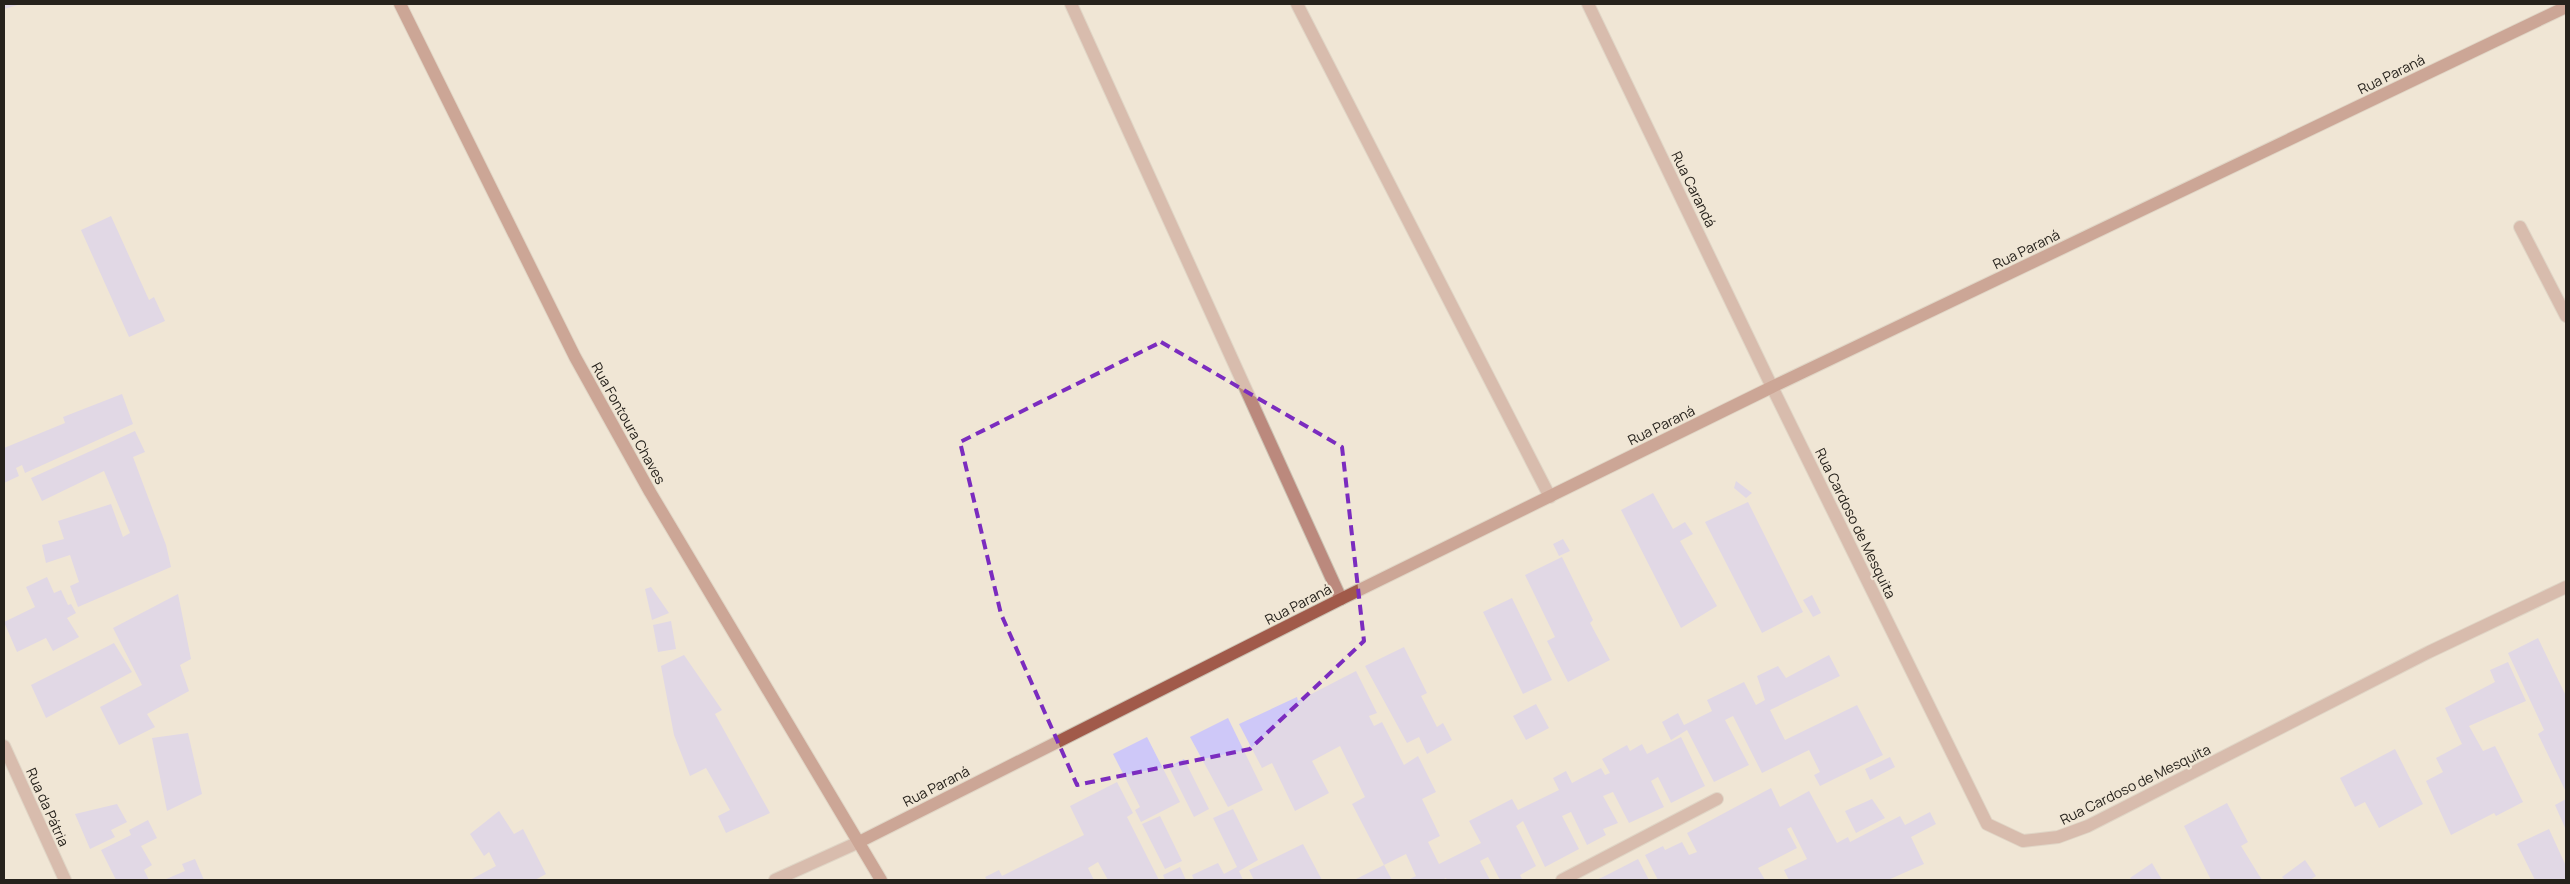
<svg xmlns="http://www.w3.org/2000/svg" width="2570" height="884" font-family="Manrope,sans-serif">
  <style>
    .building { fill: #cec8f8 }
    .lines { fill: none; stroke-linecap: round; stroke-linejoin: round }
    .street-casing { stroke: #ccc3b4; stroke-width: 14 }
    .secondary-casing { stroke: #ccc3b4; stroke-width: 14 }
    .street { stroke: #bb897d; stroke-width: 12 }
    .secondary { stroke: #a15a4a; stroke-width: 12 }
    .marked { fill: none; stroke: #7b2cbf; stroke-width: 4; stroke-dasharray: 10 6; stroke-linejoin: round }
    .labels { text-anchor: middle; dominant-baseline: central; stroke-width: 4.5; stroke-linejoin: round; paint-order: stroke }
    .street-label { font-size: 14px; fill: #26221c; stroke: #f0e6d5 }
  </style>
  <rect width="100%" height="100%" fill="#f0e6d5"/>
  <g class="building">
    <path d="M4,4H21L4,9Z"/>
    <path d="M111,216L149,300L154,297L165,321L129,337L81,230Z"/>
    <path d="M122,394L133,424L25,473L22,465L16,468L19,476L4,483V448L65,423L63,417Z"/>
    <path d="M135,431L145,452L133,457L166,545L171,567L78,607L70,586L79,582L70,555L46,563L42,545L64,539L58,521L111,504L123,537L130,533L104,471L42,501L31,478Z"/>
    <path d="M1736,481L1752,493L1746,498L1734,488Z"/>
    <path d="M1653,493L1673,529L1685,522L1693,534L1680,541L1717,606L1681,628L1621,510Z"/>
    <path d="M1748,502L1803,612L1762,633L1705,522Z"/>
    <path d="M1563,539L1570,551L1559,556L1553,544Z"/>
    <path d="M1562,557L1593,620L1590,623L1610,660L1568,682L1547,641L1555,637L1525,575Z"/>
    <path d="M47,577L54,593L61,590L68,605L71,604L76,613L67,618L79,637L53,651L46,638L17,652L4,622L35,607L26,587Z"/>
    <path d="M651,587L669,613L652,620L645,589Z"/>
    <path d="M178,594L191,659L180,665L189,691L147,714L155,727L119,745L100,707L142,685L113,628Z"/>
    <path d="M1812,595L1821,613L1813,617L1803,600Z"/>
    <path d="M1512,598L1552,680L1523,694L1483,612Z"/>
    <path d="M671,621L676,649L658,652L653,625Z"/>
    <path d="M2538,638L2566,696V792L2538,734L2544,730L2508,653Z"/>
    <path d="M114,643L132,672L46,718L31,685Z"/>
    <path d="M1404,647L1427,693L1421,696L1437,727L1443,723L1452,740L1427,754L1419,737L1407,743L1365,666Z"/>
    <path d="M684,655L722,710L715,714L770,813L726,833L718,816L730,810L706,768L690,776L674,735L661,666Z"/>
    <path d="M1829,655L1840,676L1770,710L1785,740L1857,705L1883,755L1820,786L1814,775L1820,772L1809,750L1762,773L1733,716L1725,720L1749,765L1714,782L1687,730L1671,740L1662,722L1678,713L1684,725L1712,711L1707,700L1744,682L1756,705L1765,700L1757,676L1778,666L1786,678Z"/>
    <path d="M2508,662L2526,701L2469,726L2483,751L2495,746L2523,802L2496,816L2494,813L2451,835L2426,781L2443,772L2436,758L2462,744L2445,708L2495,682L2490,670Z"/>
    <path d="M1356,671L1377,713L1369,716L1374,726L1382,722L1404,765L1418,756L1436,792L1422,799L1440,836L1428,842L1439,864L1481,843L1469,821L1512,799L1518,810L1559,790L1553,778L1566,771L1572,783L1601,768L1605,775L1610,773L1602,759L1627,745L1630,751L1642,744L1647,754L1681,737L1705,786L1671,803L1658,777L1651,781L1664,807L1629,823L1613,792L1603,796L1618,823L1603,829L1606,835L1587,845L1571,812L1562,816L1579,849L1545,867L1523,821L1516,826L1536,866L1520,875L1522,879L1519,880H1500L1488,857L1480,861L1490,880H1447L1446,878L1442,880H1408L1416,876L1406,854L1384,865L1392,880H1354L1384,865L1352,804L1365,797L1340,746L1312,761L1329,793L1295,811L1272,763L1262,768L1239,724L1297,697L1298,701Z"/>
    <path d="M1536,704L1549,728L1526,740L1513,716Z"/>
    <path d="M1228,718L1263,790L1228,807L1190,737Z"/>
    <path d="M188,733L202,794L167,811L152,738Z"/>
    <path d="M1147,737L1180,802L1141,822L1135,810L1140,807L1113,754Z"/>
    <path d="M2395,749L2423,804L2379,828L2365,802L2355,807L2340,778Z"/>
    <path d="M1890,757L1895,767L1870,780L1865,769Z"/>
    <path d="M1184,759L1209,809L1194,817L1169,767Z"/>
    <path d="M1117,782L1133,813L1127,817L1159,880H1108L1098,862L1088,868L1094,880H987L985,877L999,870L1002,876L1084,835L1070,806Z"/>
    <path d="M1771,788L1780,807L1809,791L1837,843L1848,837L1850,842L1900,816L1905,825L1930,812L1936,824L1911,837L1924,864L1888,880H1789L1784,870L1807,859L1791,827L1787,829L1797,848L1758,868L1765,880H1658L1645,855L1663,846L1665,850L1682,842L1689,855L1697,852L1687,833Z"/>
    <path d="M1872,799L1885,818L1856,833L1845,811Z"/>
    <path d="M2566,799V830L2555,805Z"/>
    <path d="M2227,803L2248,842L2241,846L2262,880H2211L2184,826Z"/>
    <path d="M117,804L127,822L111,830L115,837L90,849L75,814Z"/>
    <path d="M1233,809L1258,860L1239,871L1243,880H1194L1192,875L1218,863L1224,874L1237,867L1213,818Z"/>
    <path d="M499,811L514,834L523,829L546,874L535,880H470L496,866L489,852L484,856L470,834Z"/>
    <path d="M1160,816L1182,861L1165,869L1142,824Z"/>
    <path d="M148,820L157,838L141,846L152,865L144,870L149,880H116L101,850L131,835L129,830Z"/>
    <path d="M2549,829L2566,866V880H2535L2517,844Z"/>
    <path d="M1303,844L1322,880H1254L1249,870Z"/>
    <path d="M195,859L204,880H164L185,871L182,864Z"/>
    <path d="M1638,859L1649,880H1596L1603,877Z"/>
    <path d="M2305,860L2316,876L2310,880H2285L2282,877Z"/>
    <path d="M2152,863L2162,880H2132L2130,878Z"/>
    <path d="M1180,867L1186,880H1165L1163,875Z"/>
  </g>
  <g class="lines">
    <g class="street-casing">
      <g id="street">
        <path d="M1071,4L1341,599"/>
        <path d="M1297,4L1550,497"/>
        <path d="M1588,4L1772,387L1987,824L2023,841L2058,837L2088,826L2429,652L2566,587"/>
        <path d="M2520,227L2566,316"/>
        <path d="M4,746L65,880"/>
        <path d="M775,880L859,842"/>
        <path d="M1562,880L1717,799"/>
      </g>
    </g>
    <g class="secondary-casing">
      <g id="secondary">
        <path d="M400,4L575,357L650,492L881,880"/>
        <path d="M859,842L1341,599L1772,387L2566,7"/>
      </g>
    </g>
    <use href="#street" class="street"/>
    <use href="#secondary" class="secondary"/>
  </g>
  <path d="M0 0H2570V884H0ZM1161,342L1342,447L1364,641L1250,749L1077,785L1001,614L960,442Z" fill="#f0e6d5" fill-opacity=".55" fill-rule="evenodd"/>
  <path class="marked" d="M1161,342L1342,447L1364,641L1250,749L1077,785L1001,614L960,442Z"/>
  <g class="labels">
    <g class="street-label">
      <text transform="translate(2391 74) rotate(-26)">Rua Paraná</text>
      <text transform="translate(1694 189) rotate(64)">Rua Carandá</text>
      <text transform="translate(2026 249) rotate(-26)">Rua Paraná</text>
      <text transform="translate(629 423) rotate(61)">Rua Fontoura Chaves</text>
      <text transform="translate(1661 425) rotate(-26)">Rua Paraná</text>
      <text transform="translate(1856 523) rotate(64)">Rua Cardoso de Mesquita</text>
      <text transform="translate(1298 604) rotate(-27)">Rua Paraná</text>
      <text transform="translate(2135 784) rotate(-26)">Rua Cardoso de Mesquita</text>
      <text transform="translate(936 786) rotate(-27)">Rua Paraná</text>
      <text transform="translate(48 807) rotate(66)">Rua da Pátria</text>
    </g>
  </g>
  <rect width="2570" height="884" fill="none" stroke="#26221c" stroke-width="10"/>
</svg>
